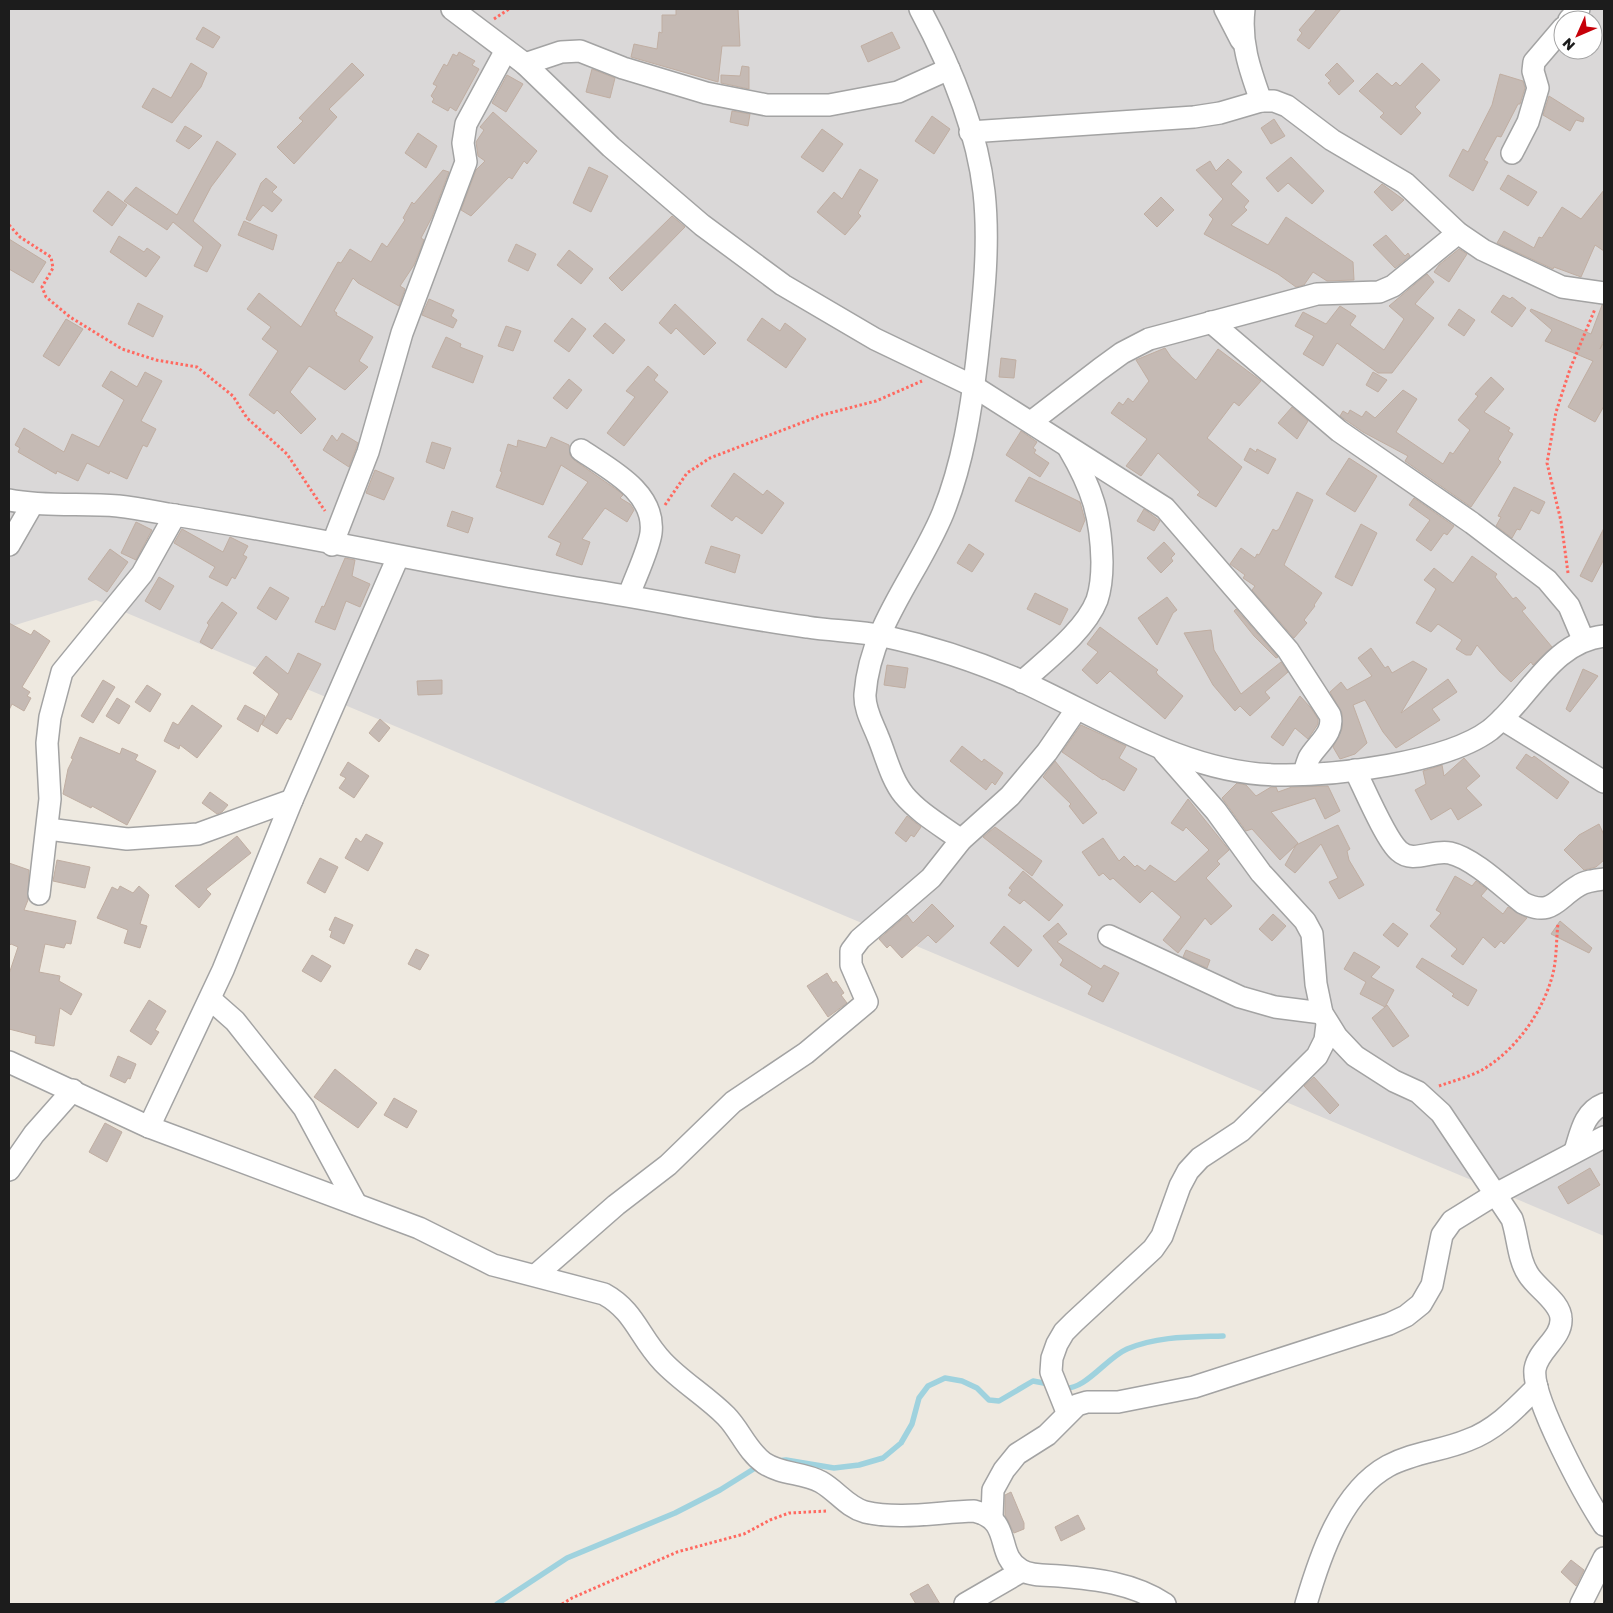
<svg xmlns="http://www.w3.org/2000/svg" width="1613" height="1613" font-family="'Golos Text',sans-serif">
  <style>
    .residential { fill: #dad8d8; fill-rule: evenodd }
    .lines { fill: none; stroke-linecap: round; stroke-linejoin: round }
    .stream { stroke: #9fd2de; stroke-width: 5.5 }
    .building { fill: #c5bab4; stroke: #c0aea2 }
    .minor-casing { stroke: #a3a3a3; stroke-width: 24 }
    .path { stroke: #ff6960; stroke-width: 3; stroke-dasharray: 2.5 2.5; stroke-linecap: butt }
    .minor { stroke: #fff; stroke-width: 21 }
  </style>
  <rect width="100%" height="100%" fill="#eee9e0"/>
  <path class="residential" d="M9,9H1604V1236L96,600L9,627ZM1563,20H1593V50H1563Z"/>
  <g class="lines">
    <g class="stream">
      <path d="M1063,1388C1085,1391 1106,1358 1127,1349C1158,1336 1190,1337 1223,1336"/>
      <path d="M776,1461L786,1460L834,1468L859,1465L883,1458L901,1443L912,1424L919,1398L928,1386L945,1378L962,1381L977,1388L989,1400L999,1401L1033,1381L1049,1384"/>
      <path d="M497,1604L567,1558L675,1513L720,1490L760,1465"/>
    </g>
  </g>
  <g class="building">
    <path d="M676,9H738L740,46H722L718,82L631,57L634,44L657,49L659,32L662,33V15H676Z"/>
    <path d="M1317,9H1341L1309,49L1297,40L1302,33L1299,30Z"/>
    <path d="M203,27L220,37L213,48L196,39Z"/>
    <path d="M892,32L900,48L868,62L861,46Z"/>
    <path d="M459,52L475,61L472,65L479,69L456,111L450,107L448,111L432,102L434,99L431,96L437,86L433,84L444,64L447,66L453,54L457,56Z"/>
    <path d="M191,63L207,73L201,87L172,123L142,107L153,88L171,98Z"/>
    <path d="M352,63L364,75L329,109L337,117L294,164L277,147L303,121L299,118Z"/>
    <path d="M1337,63L1354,81L1339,95L1328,83L1331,81L1325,75Z"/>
    <path d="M1422,63L1440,80L1415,107L1421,113L1401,135L1380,117L1384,113L1359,91L1377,73L1392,86L1396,82L1400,86Z"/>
    <path d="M742,66L749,67V89L721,83V75L740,76Z"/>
    <path d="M592,69L615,78L610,98L586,92Z"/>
    <path d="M1500,74L1523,81L1525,88L1520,104H1518L1501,137L1497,136L1484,160L1488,162L1473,191L1449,176L1463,149L1468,152L1492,105Z"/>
    <path d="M507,75L523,84L506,112L492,103Z"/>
    <path d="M1549,96L1584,118L1583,122L1576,120L1570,131L1543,115Z"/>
    <path d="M732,111L750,114L748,126L730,122Z"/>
    <path d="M493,112L537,151L527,164L524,161L512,179L509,177L471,216L461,210L476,170L485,161L478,156L476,142L484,130L480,127Z"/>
    <path d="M932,116L950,129L934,154L915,141Z"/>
    <path d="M1274,119L1285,136L1271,144L1261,128Z"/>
    <path d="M185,126L202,136L189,149L176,141Z"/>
    <path d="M822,129L843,144L823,172L801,157Z"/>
    <path d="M418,133L437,146L426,168L405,153Z"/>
    <path d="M217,141L236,154L211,187L193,221L221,245L207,272L194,266L203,247L173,222L167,230L124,201L136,187L177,215Z"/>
    <path d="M1291,157L1324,191L1312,204L1288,183L1278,192L1266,178Z"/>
    <path d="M1228,159L1242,172L1231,184L1249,201L1244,207L1247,210L1231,225L1268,245L1286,217L1353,262L1354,280L1327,281L1313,272L1304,285L1296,287L1278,274L1204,234L1213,219L1209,215L1223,199L1196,170L1210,161L1216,171Z"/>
    <path d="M589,167L608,176L591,212L573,203Z"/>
    <path d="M860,169L878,180L858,213L861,216L845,235L817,212L834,192L842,199Z"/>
    <path d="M443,170L449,172L432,217L421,238L424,240L414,265L400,286L405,289L399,306L358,283L353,278L334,311L337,313L336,315L373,337L359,361L368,367L345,390L309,366L290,392L316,419L301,434L277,410L274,414L249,395L278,351L262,339L271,327L247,309L259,293L301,327L338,262L341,263L350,249L371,262L382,243L387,247L405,220L403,218L412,202L414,204Z"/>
    <path d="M1508,175L1537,192L1528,206L1500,189Z"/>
    <path d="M266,178L277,187L272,192L282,200L272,212L263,205L250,221L246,219L261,183Z"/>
    <path d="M1382,184L1404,200L1392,211L1374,192Z"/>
    <path d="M1604,190V251L1595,245L1581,277L1554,267L1553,269L1497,243L1504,231L1534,248L1539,237L1542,238L1562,207L1581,219Z"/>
    <path d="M108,191L127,205L112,226L93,211Z"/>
    <path d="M1161,197L1174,210L1157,227L1144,214Z"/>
    <path d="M672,216L685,227L622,291L609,278Z"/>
    <path d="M244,221L277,235L273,250L238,235Z"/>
    <path d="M1386,235L1405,256L1408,253L1410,256L1395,268L1373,245Z"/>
    <path d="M119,236L144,252L147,248L160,257L146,277L110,252Z"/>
    <path d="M9,239L46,262L33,283L9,269Z"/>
    <path d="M516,244L536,254L528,271L508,261Z"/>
    <path d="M1459,249L1467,254L1449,282L1434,272L1439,265Z"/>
    <path d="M569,250L593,269L581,284L557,265Z"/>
    <path d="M1427,274L1434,282L1415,304L1434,318L1392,373H1378L1337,343L1323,366L1303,354L1314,336L1295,326L1303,312L1326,324L1340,306L1356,316L1350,325L1384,350L1404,319L1389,306Z"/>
    <path d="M1503,295L1510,299L1512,297L1526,308L1512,327L1491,312Z"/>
    <path d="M429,299L454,310L451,316L457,320L453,328L422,315Z"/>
    <path d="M138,303L163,316L153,337L128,324Z"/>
    <path d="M675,304L716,343L704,355L676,328L671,334L659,323Z"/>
    <path d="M1602,305H1604V339L1600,349L1604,342V406L1595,422L1568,407L1593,361L1545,341L1552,330L1530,311L1531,309L1591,334Z"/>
    <path d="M1459,309L1475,320L1464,336L1448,325Z"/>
    <path d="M572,318L586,329L569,352L554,341Z"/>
    <path d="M762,318L780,331L785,323L806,339L786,368L747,340Z"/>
    <path d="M66,319L83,329L59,366L43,356Z"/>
    <path d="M605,323L625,340L613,354L593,336Z"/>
    <path d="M506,326L521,331L513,351L498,346Z"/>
    <path d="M446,337L461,344L460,347L483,356L473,383L432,367Z"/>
    <path d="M1165,348L1171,357L1196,380L1218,349L1261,381L1239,406L1234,402L1207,438L1242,467L1216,507L1197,495L1200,492L1158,453L1141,476L1126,466L1147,439L1111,413L1119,402L1123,405L1128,398L1133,402L1149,381L1136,360Z"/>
    <path d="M1001,358L1016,360L1014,378L999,377Z"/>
    <path d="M648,366L658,375L654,380L668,392L624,446L607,433L635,397L626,391Z"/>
    <path d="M111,371L137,387L145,372L162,381L141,421L156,429L147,447L143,445L127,479L110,471L109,474L87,463L78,481L57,471L56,474L18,452L20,448L15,445L24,428L64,452L72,434L99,447L124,400L102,386Z"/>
    <path d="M1373,372L1387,380L1378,392L1366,385Z"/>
    <path d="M1491,377L1504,389L1484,412L1510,428L1508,431L1513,434L1498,459L1501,462L1471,507L1405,461L1408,456L1363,432L1340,416L1343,411L1348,414L1350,410L1362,417L1366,411L1375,418L1403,390L1417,399L1396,432L1443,464L1450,452L1453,454L1470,430L1458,420L1478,396L1475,394Z"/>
    <path d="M569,379L582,390L567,409L553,398Z"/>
    <path d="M1292,407L1308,421L1297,439L1278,423Z"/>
    <path d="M1021,431L1037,442L1033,448L1036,450L1034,453L1049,463L1040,477L1006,455Z"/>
    <path d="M342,433L358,443L349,467L323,450L332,435L337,441Z"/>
    <path d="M551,437L569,445L570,455L574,460L620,492L623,495L620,498L630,504L634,510L627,522L605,508L582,539L590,542L582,565L556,555L561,543L548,537L588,482L561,465L543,505L496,487L502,472L500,471L508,444L517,447L518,440L546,448Z"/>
    <path d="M432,442L451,448L444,469L426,462Z"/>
    <path d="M1250,448L1256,452L1257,449L1276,459L1268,474L1244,460Z"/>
    <path d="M1349,458L1377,476L1355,512L1326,494Z"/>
    <path d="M375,470L394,478L384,500L366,493Z"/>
    <path d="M734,473L763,495L767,490L784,503L762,534L736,516L732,521L711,506Z"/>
    <path d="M1029,477L1080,502L1085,520L1080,532L1015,501Z"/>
    <path d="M1514,487L1545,502L1539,514L1531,510L1520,530L1517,529L1512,538L1496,526L1501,517L1498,516Z"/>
    <path d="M1297,492L1313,500L1284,565L1322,593L1314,605L1315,606L1304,620L1307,623L1294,638L1252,590L1255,586L1243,578L1245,575L1230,564L1241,548L1255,558L1257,554L1259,555L1273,529L1276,531L1279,529Z"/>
    <path d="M1414,498L1454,526L1447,535L1444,533L1431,551L1416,540L1430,520L1409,505Z"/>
    <path d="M1144,509L1160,521L1154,531L1137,521Z"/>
    <path d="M452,511L473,518L468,533L447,526Z"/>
    <path d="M136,522L152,530L136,560L121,553Z"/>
    <path d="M1361,524L1377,533L1352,586L1335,577Z"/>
    <path d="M1604,528V559L1592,582L1580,576Z"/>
    <path d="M182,529L223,552L230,537L248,546L243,555L247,557L235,579L232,577L227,586L209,577L215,567L174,543Z"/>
    <path d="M1164,542L1175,554L1171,558L1173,561L1161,573L1147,558Z"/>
    <path d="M969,544L984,554L972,572L957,563Z"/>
    <path d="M711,546L740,555L735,573L705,563Z"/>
    <path d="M110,549L128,562L107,592L88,579Z"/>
    <path d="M1472,556L1497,574L1495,577L1513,599L1516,597L1526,608L1522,611L1552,647L1533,665L1531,662L1511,682L1500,672L1477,645L1471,655H1466L1456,649L1462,640L1438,624L1431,632L1416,623L1436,589L1424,580L1434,568L1453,583Z"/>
    <path d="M345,558L355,560L352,576L370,584L360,607L346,601L335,630L315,622L322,606L324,607Z"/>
    <path d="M159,577L174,586L160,610L145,601Z"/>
    <path d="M270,587L289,598L276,620L257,608Z"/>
    <path d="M1035,593L1068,609L1060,625L1027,609Z"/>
    <path d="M1167,597L1177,610L1173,613L1157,645L1138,618Z"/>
    <path d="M222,602L237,613L212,649L200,642L209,625L207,623Z"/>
    <path d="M1236,609L1278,657L1276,658L1254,636L1234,611Z"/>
    <path d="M9,623L31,635L34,630L50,641L22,687L30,692L27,696L31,698L24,711L12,704L9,710Z"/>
    <path d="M1100,627L1158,670L1156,672L1158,675L1183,696L1165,719L1110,671L1097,684L1082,670L1098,652L1087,644Z"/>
    <path d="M1211,630L1214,650L1241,694L1281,662L1288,672L1265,692L1270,698L1250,716L1240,706L1235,711L1213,685L1184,633Z"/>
    <path d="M1371,648L1385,668L1388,666L1392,673L1413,661L1427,669L1401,713L1448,679L1457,692L1432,709L1440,720L1396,748L1383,732L1365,700L1353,705L1367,743L1355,754L1340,759L1333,747L1342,729V713L1330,692L1341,682L1347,690L1372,676L1358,658Z"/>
    <path d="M298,653L321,664L291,720L287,718L277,734L261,724L258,732L237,719L245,705L265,716L262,724L279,694L253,673L266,656L288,674Z"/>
    <path d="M887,665L908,668L905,688L884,685Z"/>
    <path d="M1583,669L1598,676L1570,712L1566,709Z"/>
    <path d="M103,680L115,687L93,723L81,716Z"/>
    <path d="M442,680V694L418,695L417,681Z"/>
    <path d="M147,685L161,694L150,712L135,702Z"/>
    <path d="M1300,696L1311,708L1318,719V724L1308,739L1295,728L1283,746L1271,737Z"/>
    <path d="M117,698L130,706L119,724L106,716Z"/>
    <path d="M192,705L222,726L197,758L180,745L179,749L164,741L173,722L178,725Z"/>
    <path d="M380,719L390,728L379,742L369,733Z"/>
    <path d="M1081,725L1126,746L1119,758L1137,769L1124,791L1104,779L1103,780L1062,752Z"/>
    <path d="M80,737L120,754L122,748L138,755L135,760L156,771L127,825L92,806L91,808L63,794L68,769L73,759L71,758Z"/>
    <path d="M962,746L982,762L984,759L1003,773L995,785L992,782L986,790L950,761Z"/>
    <path d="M1526,754L1532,758L1534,756L1569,782L1557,799L1516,768Z"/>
    <path d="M1464,758L1480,776L1466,788L1482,805L1458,820L1451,808L1431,820L1415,790L1426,784L1423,771L1442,765L1444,776Z"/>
    <path d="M1055,761L1097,813L1083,824L1069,806L1071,804L1043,777Z"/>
    <path d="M348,762L369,776L354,798L339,788L346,778L340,775Z"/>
    <path d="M1237,783L1246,785L1256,796L1271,787H1276L1278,792L1292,787L1328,786L1340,811L1325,819L1315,798L1271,812L1298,843L1296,845L1338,825L1350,849L1347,851L1349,860L1364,885L1339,899L1329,882L1338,878L1321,844L1295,873L1285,865L1296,845L1280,860L1252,829L1246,831L1222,798Z"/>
    <path d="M210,792L228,805L222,812L217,814L202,803Z"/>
    <path d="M1188,799L1229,850L1217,861L1220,864L1206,878L1232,906L1211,925L1205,918L1178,953L1163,940L1181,917L1152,891L1140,903L1113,878L1110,880L1103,873L1099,876L1082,852L1103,838L1119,861L1124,856L1135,867L1137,865L1145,871L1150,865L1175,882L1209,850L1186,827L1183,831L1171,823Z"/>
    <path d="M907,816L921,827L914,837L911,835L906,842L895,833Z"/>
    <path d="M1599,824L1604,835V860L1596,867L1584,870L1564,850L1579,835Z"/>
    <path d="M995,827L1042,861L1032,876L983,837Z"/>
    <path d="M366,834L383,843L368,871L345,858L356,838L361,842Z"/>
    <path d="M237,836L251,853L206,889L211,894L199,908L175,886Z"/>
    <path d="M320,858L338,867L325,893L307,883Z"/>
    <path d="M57,860L90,867L85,888L53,881Z"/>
    <path d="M9,863L29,870L28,900L24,910L76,921L71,944L66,943L64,948L45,944L39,972L60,976L59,981L82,994L71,1015L60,1008L54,1046L35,1043L36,1036L9,1029V974L18,947L11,944L9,946Z"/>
    <path d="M1023,871L1063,905L1049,921L1024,900L1020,904L1008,895L1012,890L1009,888Z"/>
    <path d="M1455,876L1472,886L1476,881L1480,884L1487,889L1481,896L1503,914L1508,907L1527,918L1504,944L1501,941L1495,948L1483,937L1463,965L1451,956L1457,949L1430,926L1441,913L1436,910Z"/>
    <path d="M120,886L133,893L139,886L149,895L140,924L147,926L140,948L124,943L128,930L97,918L112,887L118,890Z"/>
    <path d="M932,904L954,926L936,943L928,935L902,958L890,945L887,948L879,939L907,915L913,923Z"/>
    <path d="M1273,914L1286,926L1272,941L1259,929Z"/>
    <path d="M335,917L353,925L344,944L330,937L332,931L329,930Z"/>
    <path d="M1560,921L1592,948L1589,953L1551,934Z"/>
    <path d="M1058,923L1067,934L1057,942L1101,969L1104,965L1119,973L1103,1002L1088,994L1092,986L1060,965L1063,960L1043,936Z"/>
    <path d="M1393,923L1408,934L1398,947L1383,935Z"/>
    <path d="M1004,926L1032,950L1018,967L990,943Z"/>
    <path d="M416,949L429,955L420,970L408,964Z"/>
    <path d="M1186,950L1210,960L1207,968L1183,957Z"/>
    <path d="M1354,952L1380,967L1371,977L1394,990L1385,1007L1387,1005L1409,1036L1393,1047L1372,1018L1385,1007L1360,994L1366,982L1344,969Z"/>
    <path d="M312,955L331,966L321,982L302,971Z"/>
    <path d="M1422,958L1477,990L1468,1006L1452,996L1454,994L1416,967Z"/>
    <path d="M827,973L833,983L836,981L844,993L841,995L847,1003L828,1017L807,986Z"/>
    <path d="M149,1000L166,1011L155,1030L159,1032L151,1045L130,1031Z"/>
    <path d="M118,1056L136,1064L130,1079L128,1078L125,1083L110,1076Z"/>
    <path d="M335,1069L377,1103L358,1128L314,1097Z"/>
    <path d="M1314,1077L1339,1105L1330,1114L1304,1086Z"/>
    <path d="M394,1098L417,1111L407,1128L384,1115Z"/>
    <path d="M105,1123L122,1132L107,1162L89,1152Z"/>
    <path d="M1590,1168L1600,1185L1568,1204L1558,1187Z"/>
    <path d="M1011,1492L1024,1523V1529L1014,1533L1005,1515V1495Z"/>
    <path d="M1078,1515L1085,1529L1061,1541L1055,1527Z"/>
    <path d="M1571,1560L1584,1570L1576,1586L1561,1572Z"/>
    <path d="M928,1584L940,1604H916L910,1594Z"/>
  </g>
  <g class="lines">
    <g class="minor-casing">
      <g id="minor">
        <path d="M452,9L525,64L611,147L702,225L783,285L875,339L973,386L1165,508L1288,650L1330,715C1335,733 1317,744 1309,758C1307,763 1305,769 1304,774"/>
        <path d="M920,9C949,63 977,130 984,192C990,247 983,303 977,359C971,411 963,463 943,513C918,574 870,626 865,694C864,709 873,724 878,737C886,756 891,779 904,795C919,813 942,826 961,840"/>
        <path d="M1225,9L1241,40"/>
        <path d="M1244,9C1240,43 1250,70 1261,101"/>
        <path d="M1569,20L1579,9"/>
        <path d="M525,64L561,52L580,51L623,68L706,93L767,105H829L898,92L949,69"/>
        <path d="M970,132L1194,117L1220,113L1261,101H1274L1287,106L1332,140L1405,183L1458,233L1483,250L1562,287L1604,293"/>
        <path d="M1512,153L1528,122L1538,88L1533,71L1534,62L1563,28"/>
        <path d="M1211,322L1339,431L1472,523L1547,580L1569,606L1583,639"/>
        <path d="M1031,422L1100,369L1122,353L1149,339L1317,294L1379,292L1393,286L1458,233"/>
        <path d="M581,450C609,469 656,492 651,533C649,549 635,578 629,595"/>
        <path d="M9,500C45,507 81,503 118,506C135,508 151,511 168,514C307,535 444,567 583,589C658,600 732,617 807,627C832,631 858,631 883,636C929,646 976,661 1019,680C1101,717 1185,774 1278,775C1334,776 1446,763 1490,730C1529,699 1551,642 1604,636"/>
        <path d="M9,545L32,505"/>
        <path d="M332,545L368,452L402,333L466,162L463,143L466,124L506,50"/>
        <path d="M1022,682C1046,660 1085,631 1097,600C1101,588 1102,574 1102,562C1101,516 1092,488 1069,449"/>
        <path d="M1502,719L1604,782"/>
        <path d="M1164,752L1216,811L1261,873L1305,921L1312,934L1316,984L1322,1013L1337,1037L1355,1056L1394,1081L1418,1092L1441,1113L1512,1219C1518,1237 1518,1259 1528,1274C1536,1288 1561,1302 1561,1319C1562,1338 1538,1350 1535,1369C1531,1398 1587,1499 1604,1525"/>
        <path d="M1355,770C1364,788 1386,840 1399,851C1413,864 1433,849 1450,853C1473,858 1504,888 1523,903C1552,917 1556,899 1578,886C1585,881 1595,880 1604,879"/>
        <path d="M48,829L127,839L198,834L292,800"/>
        <path d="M39,894L50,799L47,743L50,717L62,672L142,574L175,515"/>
        <path d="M1109,936L1240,997L1275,1007L1322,1013"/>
        <path d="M210,999L235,1021L304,1108L356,1204"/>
        <path d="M9,1062L149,1127L419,1228L493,1265L604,1294C635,1311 639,1337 663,1362C682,1382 706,1396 726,1416C740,1430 747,1451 764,1463C782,1475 803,1472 821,1482C837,1491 847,1507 865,1512C900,1520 938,1512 974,1511C1014,1520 994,1555 1021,1570C1031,1576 1047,1575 1059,1576C1096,1579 1133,1583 1165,1604"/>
        <path d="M149,1127L223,970L292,800L398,557"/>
        <path d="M1575,1151C1581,1132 1584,1112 1604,1104"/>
        <path d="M9,1170L34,1134L73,1090"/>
        <path d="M536,1275L616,1205L668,1165L733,1102L806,1053L867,1002L851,965V951L860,939L931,878L961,840L1010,796L1047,752L1076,710"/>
        <path d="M1067,1412L1051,1372L1052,1358L1057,1344L1064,1332L1074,1322L1153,1249L1162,1236L1180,1186L1188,1171L1200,1158L1241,1131L1317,1056L1325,1040L1327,1024"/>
        <path d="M992,1517L993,1490L1004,1470L1017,1454L1047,1435L1077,1405L1087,1402H1118L1194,1387L1389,1324L1406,1316L1421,1304L1432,1285L1442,1235L1452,1221L1494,1195L1604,1137"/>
        <path d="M965,1604L1022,1571"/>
        <path d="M1306,1604C1320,1556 1341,1492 1388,1466C1414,1452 1442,1451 1468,1440C1496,1430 1517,1407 1537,1387"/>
        <path d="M1581,1604L1604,1558"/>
      </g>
    </g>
    <g class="path">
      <path d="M494,19L509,9"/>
      <path d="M9,225L20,237L51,257L53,268L42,287L46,297L70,317L122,349L156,360L197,367L233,396L247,418L287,454L325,511"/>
      <path d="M665,505L687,473L710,458L822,415L876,401L922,381"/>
      <path d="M1568,573L1561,521L1547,463L1556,412L1570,369L1595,309"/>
      <path d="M1439,1086C1453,1081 1469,1077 1482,1070C1515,1051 1542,1013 1552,977C1557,960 1556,941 1558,923"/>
      <path d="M562,1604L572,1598L677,1552L744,1534L770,1520L789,1513L828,1511"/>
    </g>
    <use href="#minor" class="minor"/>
  </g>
  <rect width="1613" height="1613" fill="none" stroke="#1c1c1c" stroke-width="20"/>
  <g transform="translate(1578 35) rotate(225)"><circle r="24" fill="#ffffff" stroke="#a4a4a4"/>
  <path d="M0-4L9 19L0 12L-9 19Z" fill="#c70009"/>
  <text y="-8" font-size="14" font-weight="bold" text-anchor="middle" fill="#1c1c1c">N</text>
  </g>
</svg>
